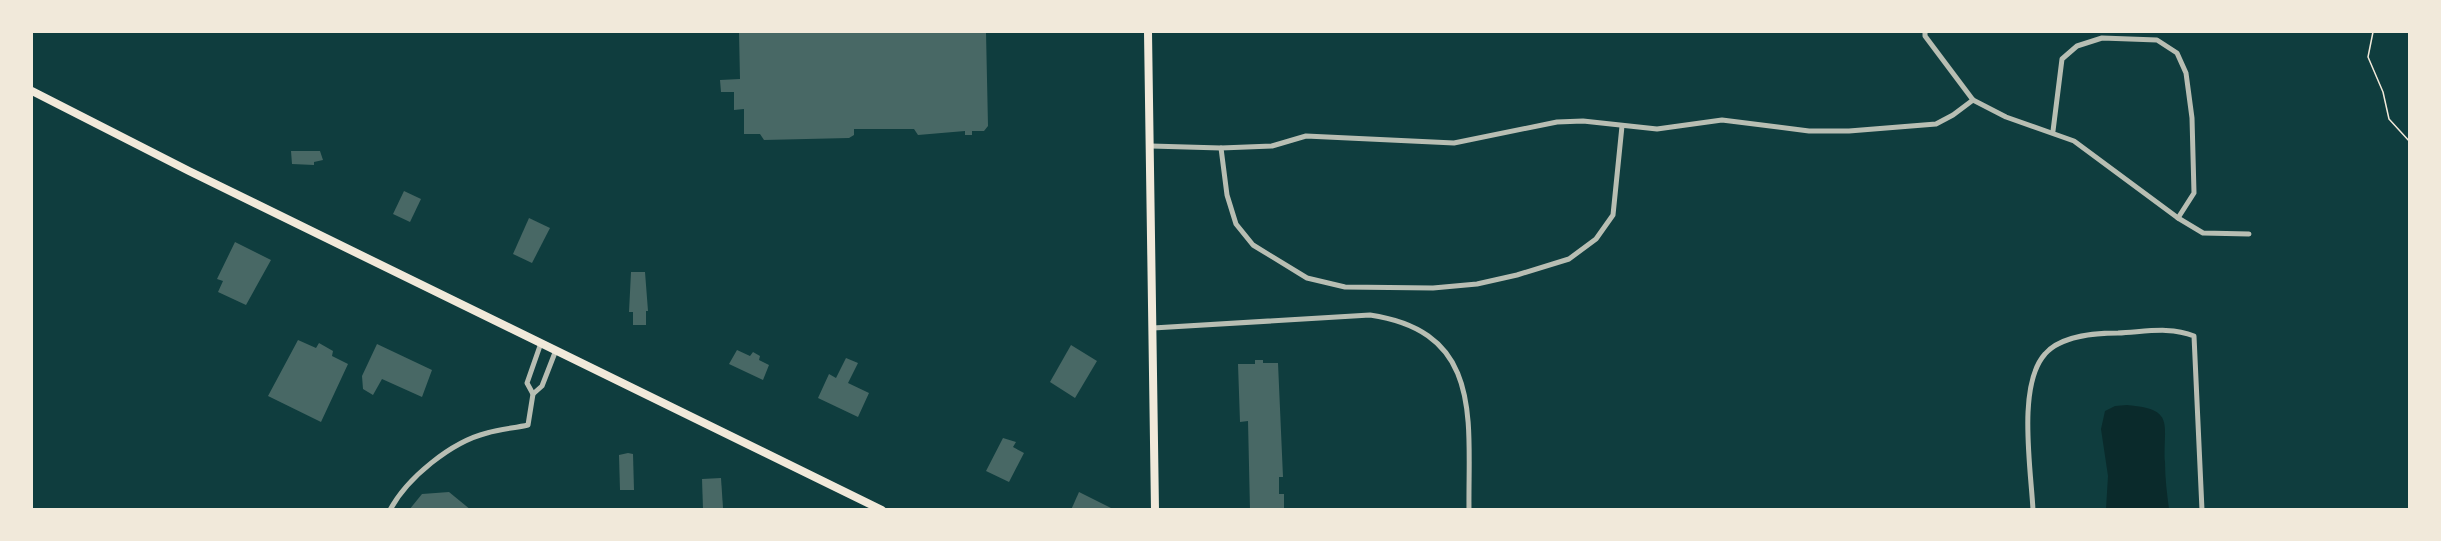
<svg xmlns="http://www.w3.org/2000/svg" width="2441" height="541" font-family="Rubik,sans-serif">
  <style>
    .water { fill: #0a2a2b }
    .building { fill: #486865 }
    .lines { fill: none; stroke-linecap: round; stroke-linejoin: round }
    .path { stroke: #f1e9da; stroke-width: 1.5 }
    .minor { stroke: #b8beb3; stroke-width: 5 }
    .secondary { stroke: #f1e9da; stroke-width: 8 }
    .primary { stroke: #f1e9da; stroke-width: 8 }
  </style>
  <rect width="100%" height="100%" fill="#0f3d3e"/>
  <path class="water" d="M2127,405C2176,409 2163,424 2165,462C2165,478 2167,494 2169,509H2106L2108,476L2101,429L2105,411L2115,406Z"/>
  <g class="building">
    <path d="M739,32H986L988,126L984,131H972V135H965V131L918,135L914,129H854V135L849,138L764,140L760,134H744V109L734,110V92H721L720,80L740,79Z"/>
    <path d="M291,151H320L323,160L314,162V165L292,164Z"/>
    <path d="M404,191L421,199L410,222L393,214Z"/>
    <path d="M529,218L550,228L532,263L513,254Z"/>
    <path d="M235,242L271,260L246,305L218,292L223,281L217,279Z"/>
    <path d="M631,272H645L648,311H646V325H633V312H629Z"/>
    <path d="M298,340L316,348L319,343L333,351L332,356L348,364L321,422L268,396Z"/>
    <path d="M377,344L432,370L422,397L382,379L373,395L363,389L362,376Z"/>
    <path d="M1071,345L1097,361L1075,398L1050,382Z"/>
    <path d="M737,350L750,356L753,352L760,356L759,360L769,365L763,380L729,364Z"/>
    <path d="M846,358L858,363L848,383L869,393L858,417L818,398L829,374L836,378Z"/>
    <path d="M1255,360H1263V363H1278L1283,477H1279V494H1284V510H1250L1248,421L1240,422L1238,364H1255Z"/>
    <path d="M1003,438L1016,442L1013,447L1024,453L1009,482L986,471Z"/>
    <path d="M628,453L633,454L634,490H620L619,455Z"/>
    <path d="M721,478L723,508L703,509L702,479Z"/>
    <path d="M449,492L471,510H409L422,494Z"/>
    <path d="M1079,492L1115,510H1071Z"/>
  </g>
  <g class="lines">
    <path class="path" d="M2373,32L2368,57L2383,92L2389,119L2410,142"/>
    <g class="minor">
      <path d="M1925,32V36L1973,100L2006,117L2074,141L2178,218L2203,233L2249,234"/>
      <path d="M2053,131L2062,59L2077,46L2102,38L2157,40L2177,53L2186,73L2192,118L2194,193L2178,218"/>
      <path d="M1151,146L1221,148L1272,146L1306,136L1454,143L1557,122L1583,121L1657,129L1722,120L1809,131H1849L1936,124L1953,115L1973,100"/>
      <path d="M1221,148L1227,195L1236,224L1253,245L1307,278L1345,287L1433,288L1477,284L1517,275L1569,259L1596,239L1613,215L1622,126"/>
      <path d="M1153,328L1370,315C1484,332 1468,420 1469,510"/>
      <path d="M533,394L542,386L556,350"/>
      <path d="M390,510C407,478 451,442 487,433C500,429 515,428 528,425L533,394L527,383L541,343"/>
      <path d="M2033,510C2031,469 2017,385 2045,354C2060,336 2096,333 2118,333C2144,332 2170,326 2194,336L2202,510"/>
    </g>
    <path class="secondary" d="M1148,32L1155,510"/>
    <path class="primary" d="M32,91L189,171L882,510"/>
  </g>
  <rect width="2441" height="541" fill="none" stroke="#f1e9da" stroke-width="66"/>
</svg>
